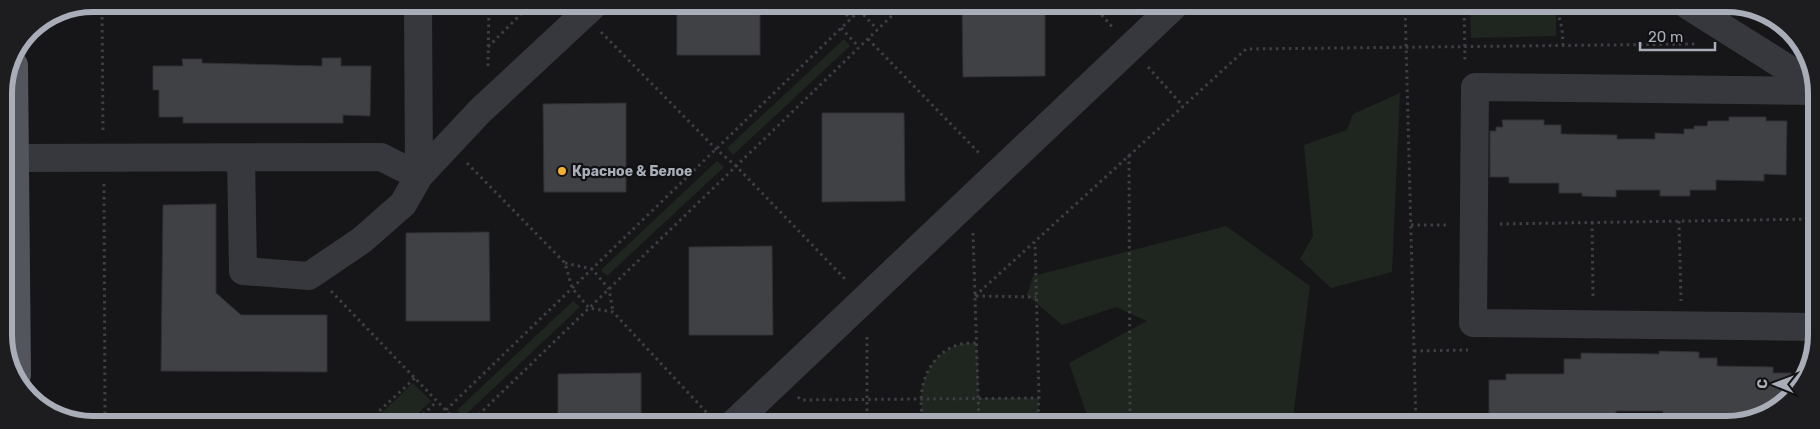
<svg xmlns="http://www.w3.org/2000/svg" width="1820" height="429" font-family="Rubik,sans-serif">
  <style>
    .green { fill: #1e261f }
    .building { fill: #404145; stroke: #303034 }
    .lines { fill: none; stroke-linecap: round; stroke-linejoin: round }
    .path { stroke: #3d3f44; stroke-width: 3; stroke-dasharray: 2.5 4; stroke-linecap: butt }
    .minor { stroke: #37383d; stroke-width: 28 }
    .major { stroke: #53555c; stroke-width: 28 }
    .poi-dot { fill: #f2b134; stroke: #111113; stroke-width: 2 }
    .labels { text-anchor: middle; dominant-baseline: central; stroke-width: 4.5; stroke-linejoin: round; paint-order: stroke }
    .poi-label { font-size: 14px; font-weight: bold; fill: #a8adb8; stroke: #111113; text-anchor: start }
    .rim { fill: none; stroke: #a8adb8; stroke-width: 6 }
  </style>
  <rect width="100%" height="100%" fill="#161618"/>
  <g class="green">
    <path d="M1470,5H1551L1556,12V36L1471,38Z"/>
    <path d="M844,39L850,46L733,155L727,148Z"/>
    <path d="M1400,93L1392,272L1331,288L1300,259L1313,236L1304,145L1347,130L1353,114Z"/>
    <path d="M717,161L724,167L607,276L601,270Z"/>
    <path d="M1226,226L1310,286L1293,417L1183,425L1089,421L1069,363L1147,321L1116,307L1062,325L1027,295L1033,276Z"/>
    <path d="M573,301L580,307L463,417L457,410Z"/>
    <path d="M977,343L979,398H1039L1038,414L1034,424H925C914,394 926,353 961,344C966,343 972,343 977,343Z"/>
    <path d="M413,383L431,401L407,424H370Z"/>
  </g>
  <g class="building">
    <rect x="677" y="4" width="83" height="51"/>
    <path d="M962,5H1045V76L963,77Z"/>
    <path d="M322,58H341V66H371L370,116L343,115V123H183V117H159V90H153V66H183L182,59H202V63L322,66Z"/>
    <path d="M626,103V192H544L543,104Z"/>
    <path d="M822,113H904L905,201L822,202Z"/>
    <path d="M1729,117H1766V121H1787L1786,175L1764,174V181L1716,180V190H1690V196H1660V190H1616V197L1582,196V193H1559V183H1509V177H1490V131H1496V127H1503L1502,120H1544V125H1561V134L1617,135V139H1655V133L1684,134V129H1694V126H1707L1708,121H1729Z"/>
    <path d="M216,204V293L241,315H327V372L161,371L163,205Z"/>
    <path d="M489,232L490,321H406V233Z"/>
    <path d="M772,246L773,335H689V247Z"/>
    <path d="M1659,351L1699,352V358H1717V366L1773,367V373H1791V394L1786,403L1732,425H1713V418H1663V411H1616V419H1569V425H1489V380H1506V374H1564V359H1581V353L1659,354Z"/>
    <path d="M641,373V424H558V374Z"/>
  </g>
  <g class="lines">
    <g class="path">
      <path d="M102,4L103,133"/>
      <path d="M837,5L851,19"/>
      <path d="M1093,5L1114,29"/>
      <path d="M1405,5L1416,425"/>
      <path d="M1464,5L1465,63"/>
      <path d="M1556,5L1562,28L1563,45"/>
      <path d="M859,10L877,29"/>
      <path d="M841,28L859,47"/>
      <path d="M601,32L716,149L736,166L846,280"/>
      <path d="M868,39L981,155"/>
      <path d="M488,47L531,4"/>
      <path d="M488,66L489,4"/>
      <path d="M1148,67L1183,106"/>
      <path d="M1129,155L1130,424"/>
      <path d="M467,163L565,263L572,288L589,308L613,312L708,414"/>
      <path d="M104,184L105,423"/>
      <path d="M1679,221L1681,301"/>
      <path d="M1592,222L1593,299"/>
      <path d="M1500,224L1814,219"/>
      <path d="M1411,225H1449"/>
      <path d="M973,233L979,424"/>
      <path d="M565,263L592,269L609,289L613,312"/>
      <path d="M331,291L459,424"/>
      <path d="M975,296L1246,49L1698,44"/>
      <path d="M976,296L1036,297"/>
      <path d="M1414,351L1468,350"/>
      <path d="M1806,352L1810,362"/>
      <path d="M798,397L801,400L1039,398"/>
      <path d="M446,410L865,5"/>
      <path d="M421,417L428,424"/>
      <path d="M365,424L415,378"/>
      <path d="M414,424L437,401"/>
      <path d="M469,424L903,5"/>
      <path d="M867,424V333"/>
      <path d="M925,424C914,394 926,353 961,344C966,343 972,343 977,343"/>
      <path d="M1034,424L1038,414L1039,398L1035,242"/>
    </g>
    <g class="minor">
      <path d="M1687,5L1814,85"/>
      <path d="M1814,91L1475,87L1473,323L1814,327"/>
      <path d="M15,158L381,157L419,176L480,111L595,4"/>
      <path d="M241,158L243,271L309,276L362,240L403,204L419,176L418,4"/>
      <path d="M733,424L1175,5"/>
    </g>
    <path class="major" d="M14,65L17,375"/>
  </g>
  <circle class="poi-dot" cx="562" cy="171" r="5"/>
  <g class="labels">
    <g class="poi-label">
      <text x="572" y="171">Красное &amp; Белое</text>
    </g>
  </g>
  <path d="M0 0H1820V429H0ZM93 12H1727A81 81 0 0 1 1808 93V335A81 81 0 0 1 1727 416H93A81 81 0 0 1 12 335V93A81 81 0 0 1 93 12Z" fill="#1d1d20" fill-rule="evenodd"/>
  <path class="rim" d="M93 12H1727A81 81 0 0 1 1808 93V335A81 81 0 0 1 1727 416H93A81 81 0 0 1 12 335V93A81 81 0 0 1 93 12Z"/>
  <g transform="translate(1775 384) rotate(271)" stroke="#111113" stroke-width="4" paint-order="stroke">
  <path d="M0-4L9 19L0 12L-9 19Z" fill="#a8adb8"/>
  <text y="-8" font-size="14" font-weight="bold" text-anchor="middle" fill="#a8adb8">С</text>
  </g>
  <path d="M1640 42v8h75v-8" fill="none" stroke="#a8adb8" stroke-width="2.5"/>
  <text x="1648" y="42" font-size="15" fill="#a8adb8" stroke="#111113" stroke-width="4" paint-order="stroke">20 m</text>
</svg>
